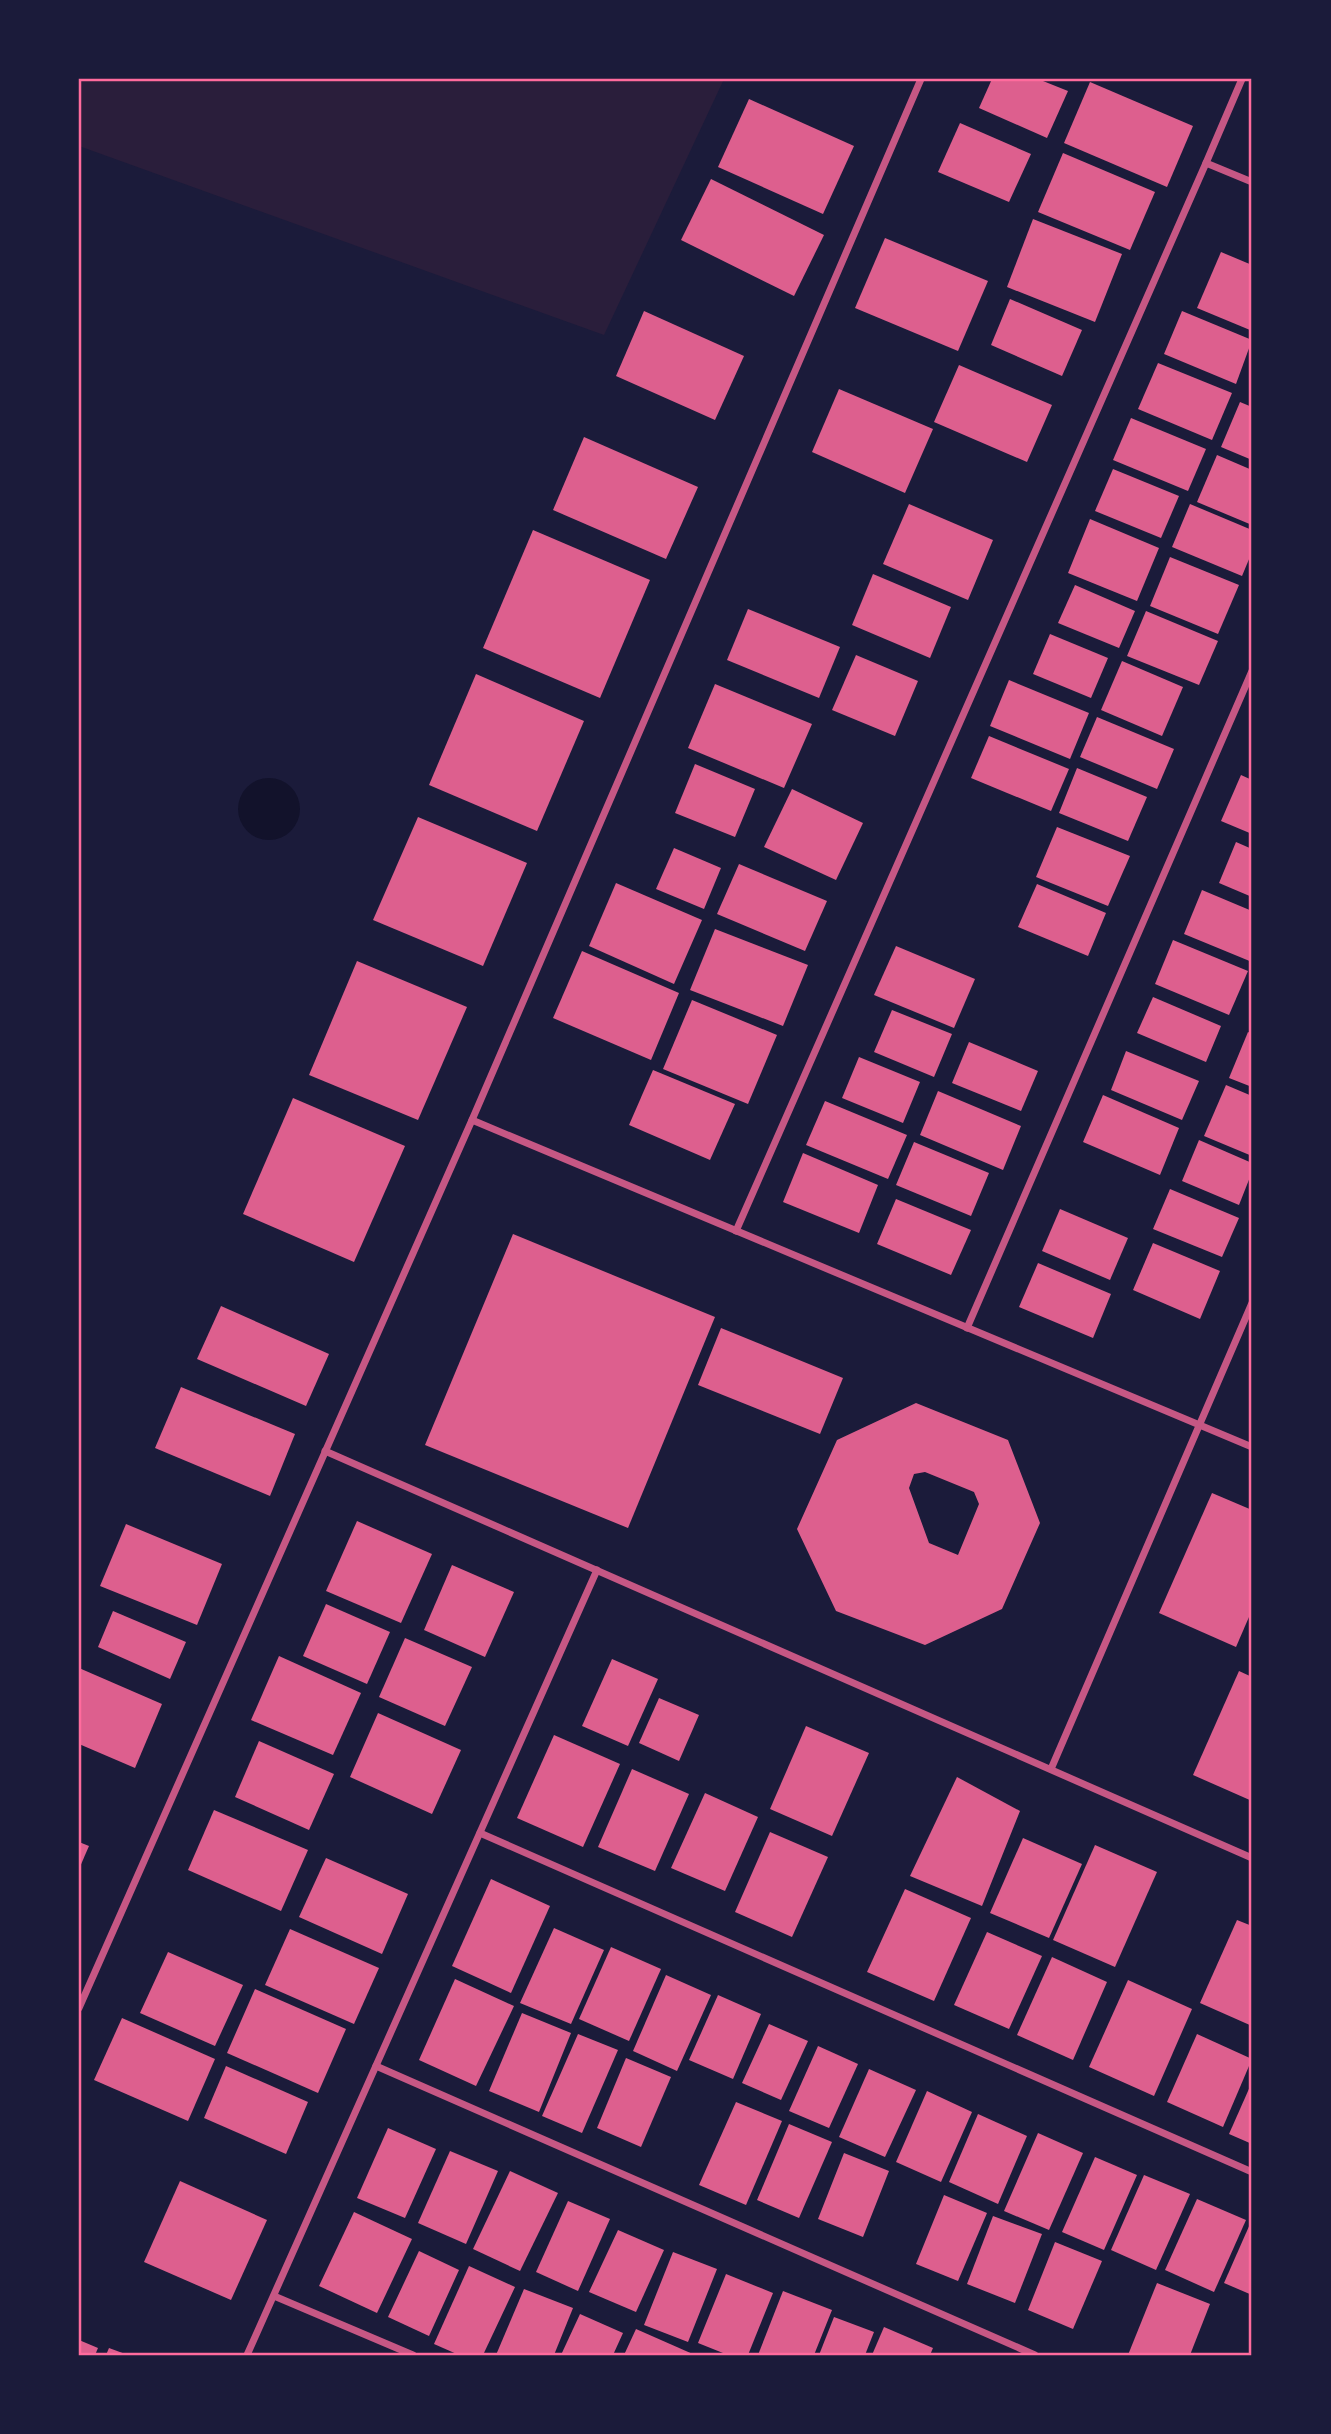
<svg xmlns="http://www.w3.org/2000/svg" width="1331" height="2434" font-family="'Exo 2',sans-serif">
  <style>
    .green { fill: #2a1e3b }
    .water { fill: #12122b }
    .building { fill: #dd5f8e; fill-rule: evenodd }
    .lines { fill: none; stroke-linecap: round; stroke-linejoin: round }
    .minor { stroke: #c65784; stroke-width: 7 }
    .neatline { fill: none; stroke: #ff6b9d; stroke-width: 2.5 }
  </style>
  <rect width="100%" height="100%" fill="#1b1b3a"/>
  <path class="green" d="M79,79H724L604,335L79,146Z"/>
  <circle class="water" cx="269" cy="809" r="31"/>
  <g class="building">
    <path d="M992,79H1038L1068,91L1047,138L979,108Z"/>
    <path d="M1090,82L1193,126L1167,187L1064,143Z"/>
    <path d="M749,99L854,146L823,214L718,167Z"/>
    <path d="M960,123L1031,154L1009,202L938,172Z"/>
    <path d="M1063,153L1155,192L1130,250L1038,212Z"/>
    <path d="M711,179L824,235L794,296L681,240Z"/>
    <path d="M1033,219L1122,254L1095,322L1007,287Z"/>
    <path d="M885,238L988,281L958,351L855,308Z"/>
    <path d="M1221,252L1252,265L1250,330L1197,308Z"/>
    <path d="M1010,299L1082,330L1062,376L991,345Z"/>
    <path d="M644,311L744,356L715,420L616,376Z"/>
    <path d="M1182,311L1252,340L1236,384L1164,354Z"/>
    <path d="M1158,363L1232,393L1212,440L1138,409Z"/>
    <path d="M959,365L1052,405L1027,462L934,422Z"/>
    <path d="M839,389L933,429L905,493L812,452Z"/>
    <path d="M1240,402L1252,407V460L1221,447Z"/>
    <path d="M1131,418L1206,449L1188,491L1113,460Z"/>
    <path d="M584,437L698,487L666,559L553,510Z"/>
    <path d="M1217,455L1252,470V525L1197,502Z"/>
    <path d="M1113,469L1179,496L1161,538L1095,511Z"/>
    <path d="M909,504L993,540L968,600L883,564Z"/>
    <path d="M1190,504L1252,530V552L1242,576L1172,547Z"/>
    <path d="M1090,519L1159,548L1137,601L1068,573Z"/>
    <path d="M533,530L650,580L600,698L483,648Z"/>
    <path d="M1170,557L1239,585L1218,634L1150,606Z"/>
    <path d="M873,574L951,607L930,658L852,625Z"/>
    <path d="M1075,585L1135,611L1119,648L1058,623Z"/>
    <path d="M748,609L840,647L819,698L727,660Z"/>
    <path d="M1146,611L1218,641L1199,685L1127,656Z"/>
    <path d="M1050,634L1108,658L1091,698L1033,674Z"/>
    <path d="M856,655L918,681L895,736L832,710Z"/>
    <path d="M1122,661L1183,687L1162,736L1101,710Z"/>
    <path d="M476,674L584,721L537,831L429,785Z"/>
    <path d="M1009,680L1089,713L1070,759L990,726Z"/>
    <path d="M715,684L812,724L784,788L688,748Z"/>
    <path d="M1097,717L1174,749L1157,789L1080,757Z"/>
    <path d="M989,736L1069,769L1051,811L971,778Z"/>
    <path d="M695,764L755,789L735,837L675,813Z"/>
    <path d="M1077,768L1147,797L1128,841L1059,813Z"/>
    <path d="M1241,775L1252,780V834L1221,821Z"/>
    <path d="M792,789L863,823L836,880L764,847Z"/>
    <path d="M418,817L527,863L483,966L373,920Z"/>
    <path d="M1057,827L1130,856L1108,906L1036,877Z"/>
    <path d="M1236,842L1252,849V897L1219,883Z"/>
    <path d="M674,848L721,868L704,909L656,889Z"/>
    <path d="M739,864L827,901L805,951L717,914Z"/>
    <path d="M616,883L702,920L674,984L589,946Z"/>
    <path d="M1037,884L1106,913L1088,956L1018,927Z"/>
    <path d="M1202,890L1252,911V962L1184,934Z"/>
    <path d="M715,929L808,965L783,1026L690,990Z"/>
    <path d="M1173,940L1248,971L1229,1015L1155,984Z"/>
    <path d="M896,946L975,979L954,1028L874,995Z"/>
    <path d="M582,951L679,993L651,1060L553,1018Z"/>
    <path d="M357,961L467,1007L418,1120L309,1075Z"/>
    <path d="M1153,997L1221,1026L1206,1062L1137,1033Z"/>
    <path d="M692,1000L777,1035L748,1104L663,1069Z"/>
    <path d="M892,1010L952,1034L934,1077L874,1052Z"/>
    <path d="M1248,1032L1252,1034V1087L1229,1078Z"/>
    <path d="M969,1042L1038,1071L1021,1111L952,1083Z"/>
    <path d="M1126,1051L1199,1081L1182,1120L1111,1090Z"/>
    <path d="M859,1057L920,1082L903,1123L842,1098Z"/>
    <path d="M653,1070L735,1104L710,1160L629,1125Z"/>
    <path d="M1226,1085L1252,1096V1156L1204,1136Z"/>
    <path d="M938,1091L1021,1126L1003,1170L920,1135Z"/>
    <path d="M1103,1095L1179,1128L1160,1175L1083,1142Z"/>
    <path d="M293,1098L405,1146L354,1262L243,1214Z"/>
    <path d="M825,1101L907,1135L888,1179L806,1145Z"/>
    <path d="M1199,1140L1252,1163V1172L1239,1205L1182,1181Z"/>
    <path d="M914,1142L989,1173L971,1216L896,1185Z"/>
    <path d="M803,1153L878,1185L859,1233L783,1202Z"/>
    <path d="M1170,1189L1239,1218L1222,1257L1153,1229Z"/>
    <path d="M896,1199L971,1230L951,1275L877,1244Z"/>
    <path d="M1060,1209L1128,1238L1110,1280L1042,1251Z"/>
    <path d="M513,1234L715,1317L628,1528L425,1445Z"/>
    <path d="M1153,1243L1220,1271L1200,1319L1133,1290Z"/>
    <path d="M1038,1263L1111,1294L1093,1338L1019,1307Z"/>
    <path d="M221,1306L329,1354L306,1406L197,1359Z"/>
    <path d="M721,1328L843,1378L820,1434L698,1385Z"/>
    <path d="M181,1387L295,1434L270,1496L155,1448Z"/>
    <path d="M916,1403L1008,1440L1040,1523L1002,1609L925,1645L836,1611L797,1529L837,1440ZM925,1472L974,1492L979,1504L958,1555L929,1543L909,1488L914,1474Z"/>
    <path d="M1212,1493L1252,1510V1610L1236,1647L1159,1613Z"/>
    <path d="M357,1521L432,1554L401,1623L326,1591Z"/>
    <path d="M126,1524L222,1564L197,1625L100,1586Z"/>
    <path d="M452,1565L514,1592L485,1657L424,1630Z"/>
    <path d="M326,1604L390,1632L367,1684L303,1656Z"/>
    <path d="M113,1611L186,1642L170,1679L98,1647Z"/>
    <path d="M405,1638L472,1667L445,1726L379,1697Z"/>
    <path d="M279,1656L361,1693L333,1755L251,1720Z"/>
    <path d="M612,1659L658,1679L628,1746L582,1726Z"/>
    <path d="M79,1668L162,1704L135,1768L79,1744Z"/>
    <path d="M1239,1671L1252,1677V1801L1193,1775Z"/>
    <path d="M659,1698L699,1715L679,1761L639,1743Z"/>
    <path d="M378,1713L461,1750L432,1814L350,1777Z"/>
    <path d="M806,1726L869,1753L832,1836L770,1809Z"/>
    <path d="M554,1735L620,1764L583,1847L517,1818Z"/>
    <path d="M259,1741L334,1774L309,1830L235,1797Z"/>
    <path d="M632,1769L689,1794L655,1871L598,1847Z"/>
    <path d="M957,1777L1020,1811L982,1906L910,1876Z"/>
    <path d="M705,1793L758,1817L725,1891L671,1868Z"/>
    <path d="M214,1810L308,1850L281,1911L188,1870Z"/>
    <path d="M770,1832L828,1857L792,1937L735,1912Z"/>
    <path d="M1023,1838L1082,1864L1049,1938L990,1913Z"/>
    <path d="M79,1842L89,1846L79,1869Z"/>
    <path d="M1095,1845L1157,1872L1115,1967L1053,1940Z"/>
    <path d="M326,1858L408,1894L382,1954L299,1917Z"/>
    <path d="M491,1879L550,1906L511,1993L452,1966Z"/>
    <path d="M905,1889L971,1918L934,2001L867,1972Z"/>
    <path d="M1237,1920L1252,1926V2026L1200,2003Z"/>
    <path d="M554,1928L604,1950L571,2024L520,2003Z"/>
    <path d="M290,1929L379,1968L354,2024L265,1985Z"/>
    <path d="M987,1932L1042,1956L1009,2029L954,2005Z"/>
    <path d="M611,1947L661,1969L629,2041L579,2019Z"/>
    <path d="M168,1952L243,1985L215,2046L140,2013Z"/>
    <path d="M1052,1957L1107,1982L1073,2060L1017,2035Z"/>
    <path d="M666,1975L711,1995L677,2071L633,2051Z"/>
    <path d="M455,1979L514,2006L476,2086L419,2060Z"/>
    <path d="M1128,1980L1192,2009L1154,2096L1089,2067Z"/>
    <path d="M255,1989L346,2029L318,2093L227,2053Z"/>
    <path d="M718,1995L761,2014L733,2079L689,2060Z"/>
    <path d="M522,2013L571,2033L539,2112L489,2091Z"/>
    <path d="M122,2018L215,2059L188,2121L94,2080Z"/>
    <path d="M769,2024L808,2041L781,2100L742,2083Z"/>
    <path d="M578,2034L618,2050L582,2133L542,2116Z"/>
    <path d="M1197,2034L1252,2059L1223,2127L1167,2102Z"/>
    <path d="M818,2046L858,2064L829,2128L789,2111Z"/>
    <path d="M626,2058L671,2077L641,2147L597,2128Z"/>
    <path d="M226,2066L308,2102L286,2154L204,2118Z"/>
    <path d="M869,2069L916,2090L885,2157L839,2137Z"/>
    <path d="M1252,2082V2144L1229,2134Z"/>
    <path d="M927,2091L972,2112L941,2182L896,2162Z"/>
    <path d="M736,2102L782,2121L746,2205L699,2185Z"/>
    <path d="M978,2114L1027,2136L998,2204L949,2182Z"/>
    <path d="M789,2124L832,2142L799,2218L757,2200Z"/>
    <path d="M388,2128L436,2149L405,2218L357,2198Z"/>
    <path d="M1038,2133L1083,2153L1049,2230L1004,2211Z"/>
    <path d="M450,2151L498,2171L466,2244L418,2223Z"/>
    <path d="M844,2153L889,2171L863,2237L818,2219Z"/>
    <path d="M1095,2157L1137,2175L1104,2250L1062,2232Z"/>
    <path d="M510,2171L558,2193L520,2271L473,2249Z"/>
    <path d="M1144,2175L1190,2194L1156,2270L1111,2250Z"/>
    <path d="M180,2181L267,2220L231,2300L144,2262Z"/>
    <path d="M944,2195L987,2213L958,2281L916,2264Z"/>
    <path d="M1197,2199L1246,2220L1214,2292L1165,2270Z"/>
    <path d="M568,2201L610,2219L578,2291L536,2272Z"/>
    <path d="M354,2212L412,2239L377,2313L319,2286Z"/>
    <path d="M993,2216L1042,2234L1015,2303L967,2284Z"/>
    <path d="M1250,2224L1252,2225V2295L1224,2283Z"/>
    <path d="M618,2230L664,2250L636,2312L589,2292Z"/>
    <path d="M1055,2242L1102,2261L1073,2329L1028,2310Z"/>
    <path d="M419,2251L459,2270L429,2336L388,2317Z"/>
    <path d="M673,2252L717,2269L688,2342L644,2325Z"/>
    <path d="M469,2266L515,2287L483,2355H459L434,2344Z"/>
    <path d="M726,2274L773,2293L748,2355H728L698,2343Z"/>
    <path d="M1157,2283L1210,2304L1190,2355H1128Z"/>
    <path d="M524,2289L573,2308L554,2355H496Z"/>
    <path d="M783,2291L832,2310L814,2355H758Z"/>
    <path d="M580,2314L623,2333L613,2355H561Z"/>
    <path d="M834,2317L874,2332L865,2355H819Z"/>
    <path d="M884,2327L933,2348L930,2355H872Z"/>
    <path d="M636,2329L695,2355H624Z"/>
    <path d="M79,2340L98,2348L95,2355H79Z"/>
    <path d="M109,2348L128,2355H106Z"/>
  </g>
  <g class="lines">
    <g class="minor">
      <path d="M1242,79L1206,163L1252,182"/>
      <path d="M472,1120L1252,1447"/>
      <path d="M736,1231L1206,163"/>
      <path d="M967,1328L1252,671"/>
      <path d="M325,1451L1252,1858"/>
      <path d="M1051,1769L1252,1303"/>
      <path d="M480,1833L1252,2172"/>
      <path d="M79,2008L472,1120L921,79"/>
      <path d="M376,2066L1035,2355"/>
      <path d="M274,2296L413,2355"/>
      <path d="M247,2355L597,1570"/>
    </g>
  </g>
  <rect width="1331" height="2434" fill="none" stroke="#1b1b3a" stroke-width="161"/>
  <rect x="80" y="80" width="1170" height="2274" class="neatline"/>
</svg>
